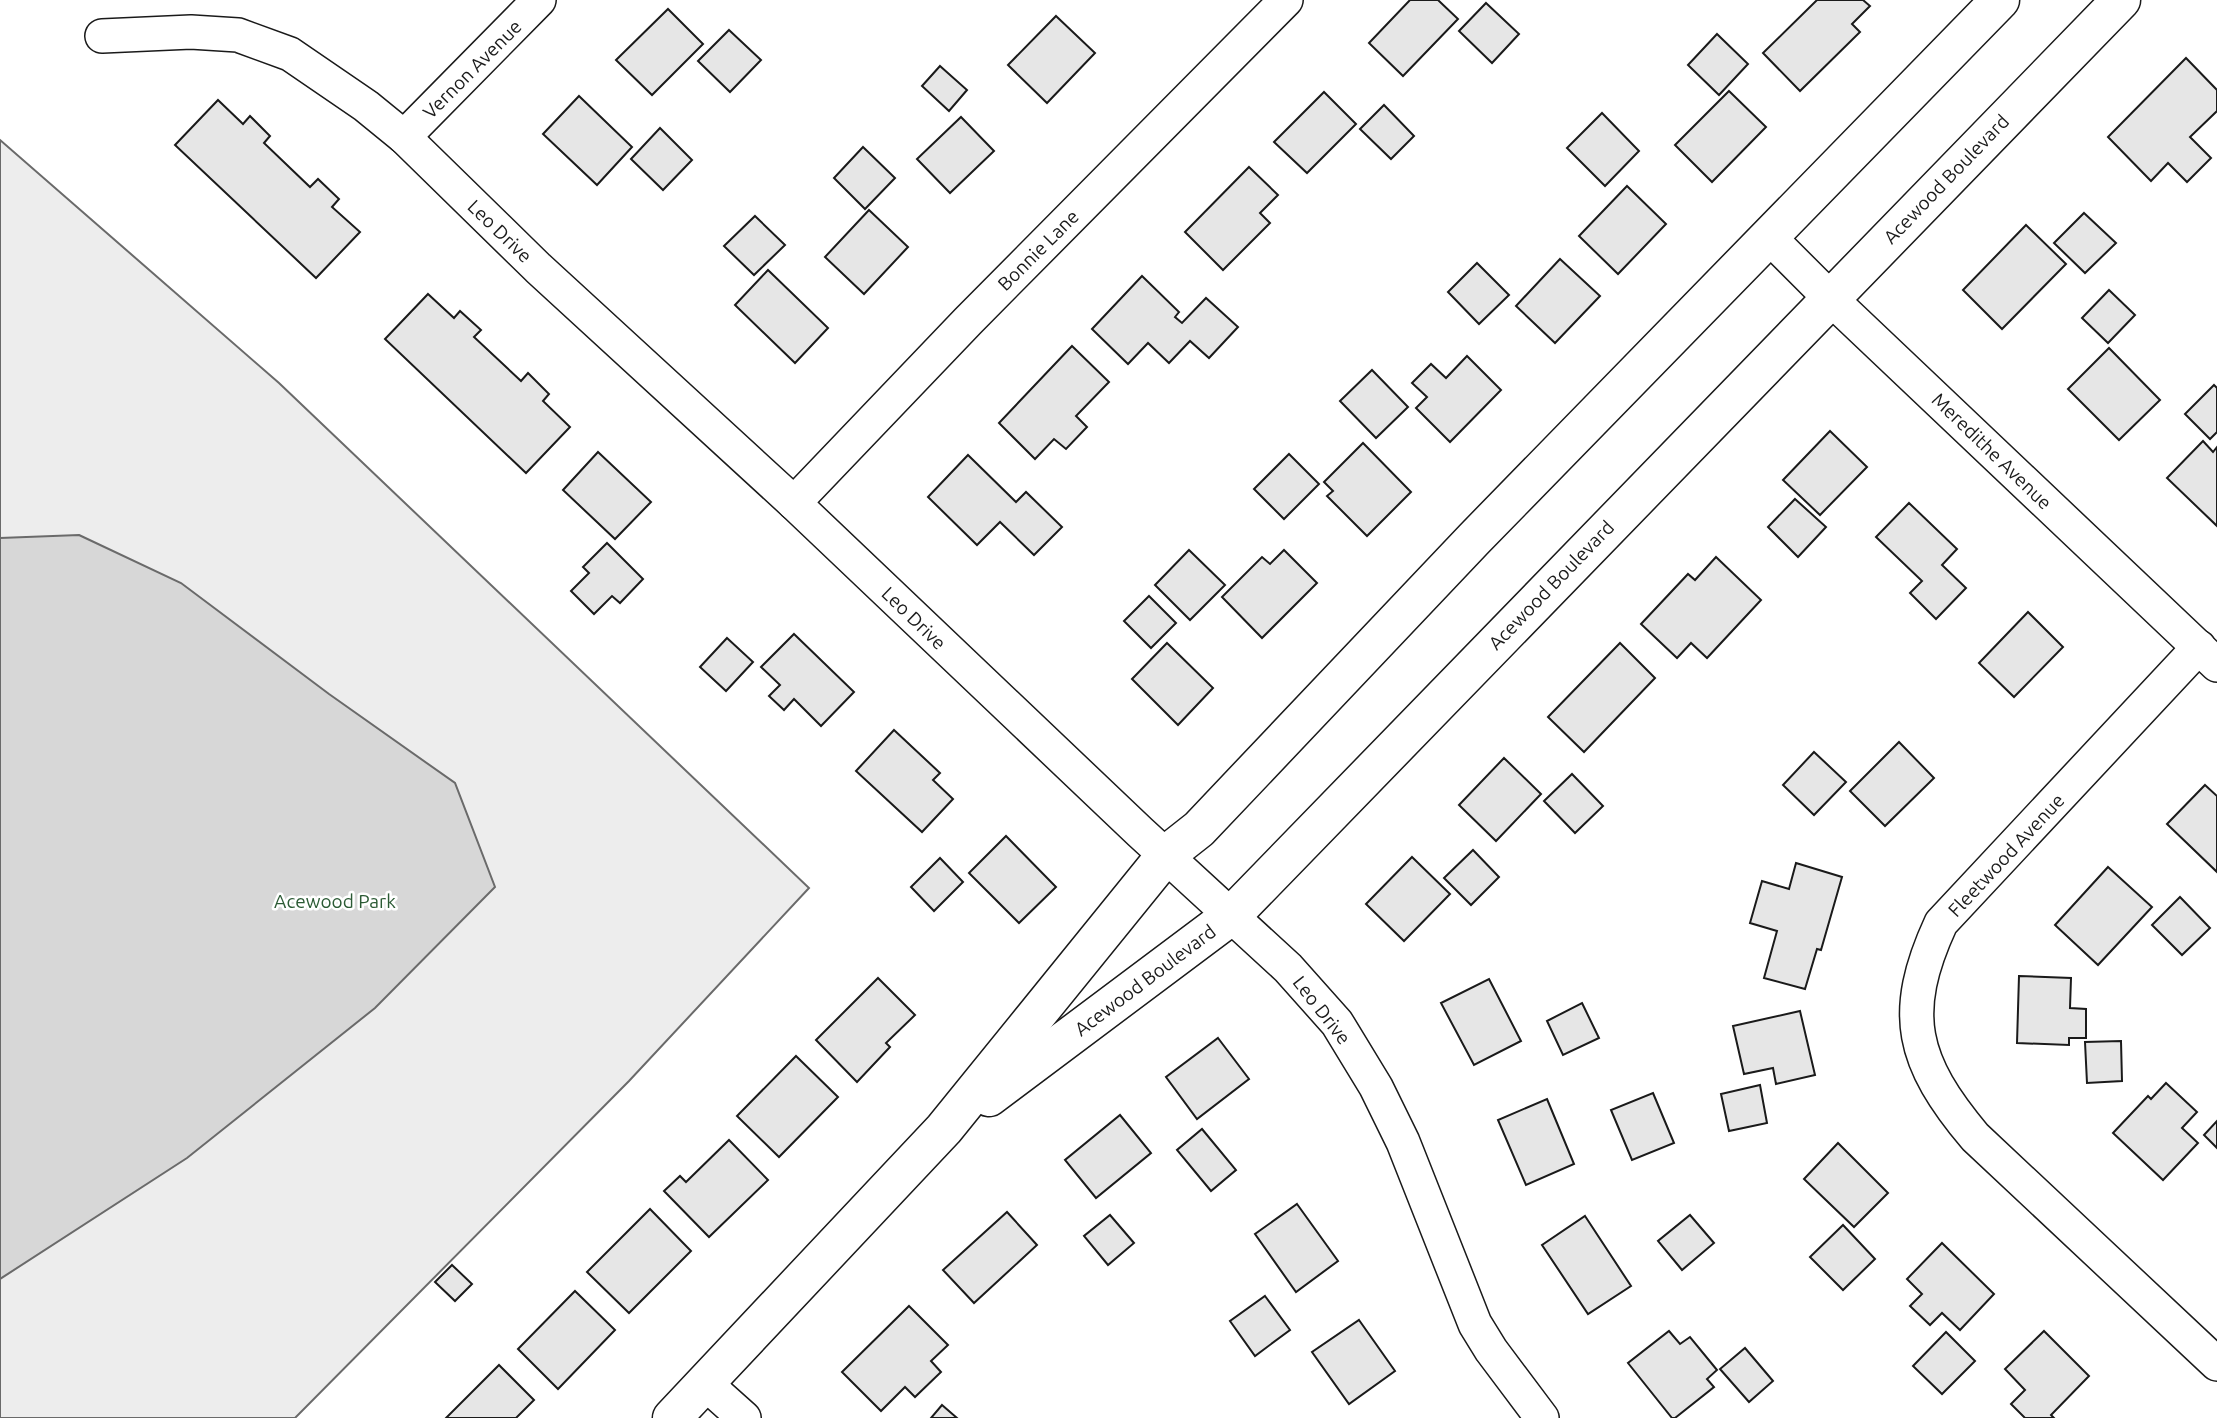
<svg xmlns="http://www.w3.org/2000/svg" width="2217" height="1418" font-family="Ubuntu,sans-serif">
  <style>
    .built { fill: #ededed; stroke: #6a6a6a; stroke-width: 2 }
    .water { fill: #d7d7d7; stroke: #6a6a6a; stroke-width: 2 }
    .building { fill: #e6e6e6; stroke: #1a1a1a; stroke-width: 2 }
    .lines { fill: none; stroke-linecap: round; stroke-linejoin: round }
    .minor-casing { stroke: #1a1a1a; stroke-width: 36 }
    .tertiary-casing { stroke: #1a1a1a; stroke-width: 41 }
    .minor { stroke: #fff; stroke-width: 33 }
    .tertiary { stroke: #fff; stroke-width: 38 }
    .labels { text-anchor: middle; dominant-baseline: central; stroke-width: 5; stroke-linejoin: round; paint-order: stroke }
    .street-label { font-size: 19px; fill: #1a1a1a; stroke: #fff }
    .park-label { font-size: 19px; fill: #2b5a34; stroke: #fff }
  </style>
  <rect width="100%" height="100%" fill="#fff"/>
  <path class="built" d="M0,140L279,383L809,888L629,1081L295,1418H0Z"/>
  <path class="water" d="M79,535L181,583L329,694L455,783L495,887L375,1008L187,1158L0,1279V538Z"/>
  <g class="building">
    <path d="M1410,0H1438L1458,19L1403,76L1369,43Z"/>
    <path d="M1817,0H1863L1870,6L1852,24L1860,32L1800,91L1763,53Z"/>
    <path d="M1486,3L1519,34L1492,63L1459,31Z"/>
    <path d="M668,9L703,44L652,95L616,60Z"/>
    <path d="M1056,16L1095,53L1047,103L1008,65Z"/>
    <path d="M729,30L761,60L730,92L698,61Z"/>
    <path d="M1717,34L1748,64L1719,95L1688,65Z"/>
    <path d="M2186,58L2217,90V111L2190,137L2211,158L2187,182L2168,163L2151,181L2108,137Z"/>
    <path d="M940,66L967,90L949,111L922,86Z"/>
    <path d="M1729,91L1766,127L1712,182L1675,145Z"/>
    <path d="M1324,92L1356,124L1307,173L1274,142Z"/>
    <path d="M579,96L632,147L597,185L543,134Z"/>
    <path d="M218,100L243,124L250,116L270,136L264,143L310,187L318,179L339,199L332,207L360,232L316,278L175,145Z"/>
    <path d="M1384,105L1414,136L1391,159L1360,129Z"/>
    <path d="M1602,113L1639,151L1605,186L1567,148Z"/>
    <path d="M961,117L994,151L950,193L917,159Z"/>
    <path d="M660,128L692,160L663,190L631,159Z"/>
    <path d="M863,147L895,178L865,209L834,178Z"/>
    <path d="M1249,167L1278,195L1260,213L1270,223L1223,270L1185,232Z"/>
    <path d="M1627,186L1666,224L1618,274L1579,236Z"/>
    <path d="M869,210L908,247L864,294L825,257Z"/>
    <path d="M2084,213L2116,243L2085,273L2054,243Z"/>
    <path d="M755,216L785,245L754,275L724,246Z"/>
    <path d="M2026,225L2066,264L2002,329L1963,290Z"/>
    <path d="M1560,259L1600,296L1555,343L1516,306Z"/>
    <path d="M1477,263L1509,295L1479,324L1448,292Z"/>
    <path d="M768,270L828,328L795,363L735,305Z"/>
    <path d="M1142,276L1179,312L1175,317L1182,323L1206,298L1238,327L1209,358L1190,341L1169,363L1148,343L1128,364L1092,329Z"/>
    <path d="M2109,290L2135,315L2108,343L2082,318Z"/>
    <path d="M428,294L454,318L460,311L481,330L474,337L521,381L528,373L549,394L543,401L570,427L526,473L385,339Z"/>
    <path d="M1072,346L1109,382L1076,416L1087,427L1066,449L1054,439L1035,459L999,423Z"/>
    <path d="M2109,348L2160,400L2119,440L2068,389Z"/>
    <path d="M1467,356L1501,390L1450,442L1416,408L1427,397L1412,383L1431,364L1446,378Z"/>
    <path d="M1372,370L1408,407L1376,438L1340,401Z"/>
    <path d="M2214,385L2217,388V432L2210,439L2185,414Z"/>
    <path d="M1830,431L1867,467L1820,515L1783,480Z"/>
    <path d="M2203,441L2213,452L2217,447V526L2167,478Z"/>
    <path d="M1363,443L1411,492L1367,536L1327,496L1333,491L1324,482Z"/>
    <path d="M598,452L651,502L615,539L563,490Z"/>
    <path d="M1289,454L1319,484L1284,519L1254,489Z"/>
    <path d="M968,455L1016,502L1026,492L1062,527L1034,555L1000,522L977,545L928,497Z"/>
    <path d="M1795,499L1826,527L1798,557L1768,527Z"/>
    <path d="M1909,503L1957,549L1942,565L1966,588L1936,619L1910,593L1922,581L1876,537Z"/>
    <path d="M607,543L643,579L620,603L612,596L594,614L571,591L589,573L583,567Z"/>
    <path d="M1189,550L1225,585L1190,620L1155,585Z"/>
    <path d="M1284,550L1317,583L1262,638L1222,597L1262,557L1270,564Z"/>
    <path d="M1716,557L1761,600L1707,658L1691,643L1677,658L1641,624L1688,574L1695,580Z"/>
    <path d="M1149,596L1176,623L1151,648L1124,621Z"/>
    <path d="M2028,612L2063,647L2014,697L1979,663Z"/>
    <path d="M794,634L854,692L821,726L794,699L784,710L769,696L780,685L761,667Z"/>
    <path d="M727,638L753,662L726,691L700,667Z"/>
    <path d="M1167,643L1213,688L1178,725L1132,679Z"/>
    <path d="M1620,643L1655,678L1584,752L1548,717Z"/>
    <path d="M894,730L940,773L933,780L953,799L922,832L856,771Z"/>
    <path d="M1899,742L1934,778L1885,826L1850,791Z"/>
    <path d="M1814,752L1846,782L1814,815L1783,785Z"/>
    <path d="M1504,758L1541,794L1496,841L1459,805Z"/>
    <path d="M1572,774L1603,806L1575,833L1544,801Z"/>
    <path d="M2205,785L2217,796V872L2167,824Z"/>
    <path d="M1006,836L1056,887L1019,923L969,873Z"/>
    <path d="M1473,850L1499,877L1471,905L1444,878Z"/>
    <path d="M1412,857L1450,894L1404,941L1366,904Z"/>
    <path d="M940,858L963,882L934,911L911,887Z"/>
    <path d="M1796,863L1842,877L1821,950L1817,949L1805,989L1764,978L1777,931L1750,923L1762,881L1789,889Z"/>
    <path d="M2108,867L2152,907L2098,965L2055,925Z"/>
    <path d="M2180,897L2210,928L2182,955L2152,925Z"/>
    <path d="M2019,976L2071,978L2070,1008L2086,1009V1038H2069V1045L2017,1043Z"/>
    <path d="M878,978L915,1015L886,1043L890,1047L857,1082L816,1040Z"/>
    <path d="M1489,979L1521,1041L1474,1065L1441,1003Z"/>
    <path d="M1582,1003L1599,1038L1563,1055L1547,1021Z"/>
    <path d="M1800,1011L1815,1075L1776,1084L1773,1068L1744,1074L1733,1026Z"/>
    <path d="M1218,1038L1249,1079L1197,1119L1166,1077Z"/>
    <path d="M2121,1041L2122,1081L2087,1083L2085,1042Z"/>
    <path d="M796,1056L838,1097L779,1157L737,1116Z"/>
    <path d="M2166,1083L2197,1112L2182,1128L2198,1143L2163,1180L2113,1133L2148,1096L2151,1099Z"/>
    <path d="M1760,1085L1767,1123L1729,1131L1721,1094Z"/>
    <path d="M1653,1093L1674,1143L1632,1160L1611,1110Z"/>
    <path d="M1547,1099L1574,1164L1526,1185L1498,1120Z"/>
    <path d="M1120,1115L1151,1153L1096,1198L1065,1160Z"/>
    <path d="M2217,1121V1148L2204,1135Z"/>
    <path d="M1202,1129L1236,1170L1211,1191L1177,1150Z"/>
    <path d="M729,1140L768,1180L709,1237L664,1191L680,1176L686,1182Z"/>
    <path d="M1838,1143L1888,1193L1854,1227L1804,1179Z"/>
    <path d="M1297,1204L1338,1261L1296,1292L1255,1234Z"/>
    <path d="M650,1209L691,1251L629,1313L587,1272Z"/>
    <path d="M1007,1212L1037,1245L974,1303L943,1270Z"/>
    <path d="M1110,1215L1134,1243L1108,1265L1084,1236Z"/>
    <path d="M1690,1215L1714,1243L1682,1270L1658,1241Z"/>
    <path d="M1585,1216L1631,1286L1588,1314L1542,1245Z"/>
    <path d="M1843,1225L1875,1259L1843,1290L1810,1257Z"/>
    <path d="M1942,1243L1994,1294L1960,1330L1942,1313L1930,1325L1910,1306L1922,1294L1907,1279Z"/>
    <path d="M452,1265L472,1284L455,1301L435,1282Z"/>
    <path d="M575,1291L615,1330L558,1389L518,1349Z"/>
    <path d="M1265,1296L1290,1330L1255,1356L1230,1321Z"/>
    <path d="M909,1306L948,1345L931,1361L941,1372L915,1397L905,1387L881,1411L842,1372Z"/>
    <path d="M1359,1320L1395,1371L1349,1404L1312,1352Z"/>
    <path d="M1669,1331L1680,1344L1690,1337L1717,1370L1707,1379L1714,1387L1675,1418H1672L1628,1363Z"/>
    <path d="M2044,1331L2089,1376L2051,1415L2054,1418H2025L2011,1404L2025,1390L2005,1369Z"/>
    <path d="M1946,1332L1975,1361L1942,1394L1913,1366Z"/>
    <path d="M1745,1348L1773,1381L1749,1402L1720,1369Z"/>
    <path d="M499,1365L534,1400L516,1418H446Z"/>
    <path d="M942,1405L957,1418H931Z"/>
  </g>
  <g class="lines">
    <g class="minor-casing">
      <g id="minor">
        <path d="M102,36L191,32L238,35L290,54L366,106L404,137L538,268L794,503L1140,832L1288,968L1337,1023L1376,1087L1403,1142L1475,1324L1491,1350L1542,1418"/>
        <path d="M404,137L539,0"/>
        <path d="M1769,237L1830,298L2217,665"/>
        <path d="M794,503L968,321L1286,0"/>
        <path d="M2199,647L1941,923C1899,1014 1912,1062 1975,1137L2217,1364"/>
        <path d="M706,1384L744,1418"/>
      </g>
    </g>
    <g class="tertiary-casing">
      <g id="tertiary">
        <path d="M989,1097L1232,915L2121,0"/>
        <path d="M672,1418L944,1129L1166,855L1199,829L1474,539L2000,0"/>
      </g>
    </g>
    <use href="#minor" class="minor"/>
    <use href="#tertiary" class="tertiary"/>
  </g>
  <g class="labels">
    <g class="street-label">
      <text transform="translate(472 69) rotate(-45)">Vernon Avenue</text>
      <text transform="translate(1946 179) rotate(-46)">Acewood Boulevard</text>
      <text transform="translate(500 231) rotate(44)">Leo Drive</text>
      <text transform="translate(1038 250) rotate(-45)">Bonnie Lane</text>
      <text transform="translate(1992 451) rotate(44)">Meredithe Avenue</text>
      <text transform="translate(1551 585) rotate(-46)">Acewood Boulevard</text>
      <text transform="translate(914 618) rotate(44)">Leo Drive</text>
      <text transform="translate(2006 855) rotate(-47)">Fleetwood Avenue</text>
      <text transform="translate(1145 980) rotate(-37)">Acewood Boulevard</text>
      <text transform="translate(1322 1010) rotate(52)">Leo Drive</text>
    </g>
    <g class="park-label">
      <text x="335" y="901">Acewood Park</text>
    </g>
  </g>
</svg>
